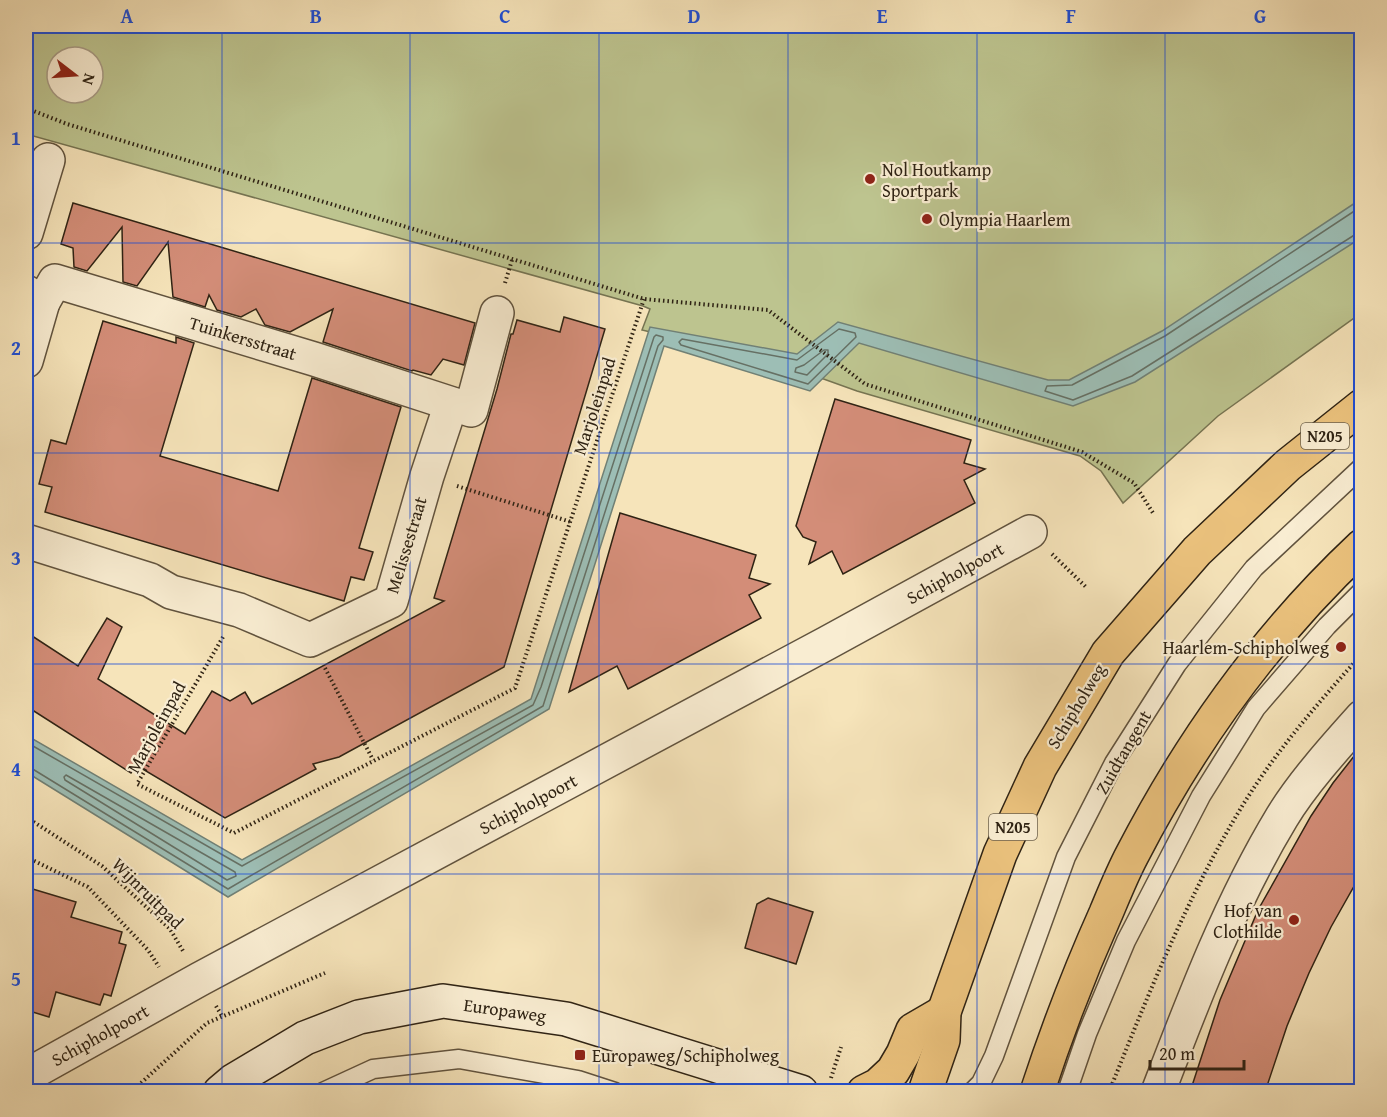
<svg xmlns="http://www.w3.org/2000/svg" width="1387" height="1117" font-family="'Gentium Book Plus',serif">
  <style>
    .green { fill: #bdc48f; stroke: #767452; stroke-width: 1.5; fill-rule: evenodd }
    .water { fill: #9dbeb5; stroke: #718075; stroke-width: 1.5 }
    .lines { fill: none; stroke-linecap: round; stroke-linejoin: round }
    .shore { stroke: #667064; stroke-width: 1.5 }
    .building { fill: #d38d78; stroke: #2f2314; stroke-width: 1.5 }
    .service-casing { stroke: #61533e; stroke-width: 21 }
    .minor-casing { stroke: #61533e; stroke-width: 36 }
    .secondary-casing { stroke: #2f2314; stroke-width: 36 }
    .primary-casing { stroke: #2f2314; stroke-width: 36 }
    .path { stroke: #2f2314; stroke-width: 4; stroke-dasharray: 1.5 3; stroke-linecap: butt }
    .service { stroke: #f9edd2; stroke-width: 18 }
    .minor { stroke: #f9edd2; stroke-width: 33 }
    .secondary { stroke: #f9edd2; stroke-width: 33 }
    .primary { stroke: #ebc27d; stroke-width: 33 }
    .grid { fill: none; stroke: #1d4ed8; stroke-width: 1.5; stroke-opacity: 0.55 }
    .poi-dot { fill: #8f2418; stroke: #f9edd2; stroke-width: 2 }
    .labels { text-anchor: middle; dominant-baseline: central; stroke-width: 4.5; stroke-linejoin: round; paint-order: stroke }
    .shield { fill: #f9edd2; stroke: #6c604d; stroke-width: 1.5 }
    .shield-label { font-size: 16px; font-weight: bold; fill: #2f2314 }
    .poi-label { font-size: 18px; fill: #2f2314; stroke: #f9edd2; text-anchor: start }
    .street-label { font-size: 18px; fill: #2f2314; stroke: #f9edd2 }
    .neatline { fill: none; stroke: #1d4ed8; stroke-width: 2 }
    .grid-label { font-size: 20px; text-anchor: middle; font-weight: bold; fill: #1d4ed8 }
  </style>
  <rect width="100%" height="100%" fill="#f6e4ba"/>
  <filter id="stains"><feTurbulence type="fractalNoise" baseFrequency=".00333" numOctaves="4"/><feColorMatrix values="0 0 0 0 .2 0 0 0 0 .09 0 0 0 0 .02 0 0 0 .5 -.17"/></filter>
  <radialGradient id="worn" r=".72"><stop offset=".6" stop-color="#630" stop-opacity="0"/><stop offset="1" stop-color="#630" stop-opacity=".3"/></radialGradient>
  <path class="green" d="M26,26H1361V313L1218,416L1123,503L1101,471L1080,456L857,391L779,363L642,330L650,309L643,306L26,134ZM57,57H93V93H57Z"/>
  <path class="water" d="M1361,199V238L1135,382L1073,406L859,343L810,391L664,346L549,709L228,897L26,772V735L242,860L531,699L650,327L797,354L838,322L1048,380H1069L1162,331Z"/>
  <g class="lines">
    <g class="shore">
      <path d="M1362,206L1165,336L1072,385L1047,386L1045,391L1073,400L1132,376L1356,234L1362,233"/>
      <path d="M839,329L855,333L856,337L808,384L681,345L679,342L682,339L797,360Z"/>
      <path d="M824,350H828V354L807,375L795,372L796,368L804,365Z"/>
      <path d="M26,742L242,866L533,705L541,687L654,337L656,335L663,337V340L658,346L543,706L228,889L31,768L26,767"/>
      <path d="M66,775L235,872L236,876L227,880L65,780L64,777Z"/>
    </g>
  </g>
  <g class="building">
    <path d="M73,203L475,323L464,365L443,359L431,375L413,370L412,371L323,342L333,309L290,332L265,325L256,309L241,317L217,310L209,295L205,307L173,297L168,242L137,286L123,282L122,227L87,271L74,267L73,248L61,244Z"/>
    <path d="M564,317L605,329L504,667L339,757L313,764L316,769L225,818L136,765L131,773L26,706V632L78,666L107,618L122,627L98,679L185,734L212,691L230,701L245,692L252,704L444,601L434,598L497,389L511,334H513L517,320L560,332Z"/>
    <path d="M103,321L176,343V337L194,343L160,456L278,491L312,378L401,407L359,548L373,552L364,580L351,577L344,601L45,512L52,487L39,484L51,440L66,444Z"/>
    <path d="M835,399L971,440L964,463L985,469L964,480L975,503L843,574L832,551L809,564L816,542L803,537L796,526Z"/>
    <path d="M620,513L756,555L749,578L770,584L749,595L761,618L628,689L617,666L569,692Z"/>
    <path d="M1362,746V872L1331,927L1309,973L1287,1026L1265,1092H1190L1220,1000L1258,910L1311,816L1333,783Z"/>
    <path d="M26,887L76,902L71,917L122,932L119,943L126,945L111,996L104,994L100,1005L56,992L49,1017L26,1010Z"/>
    <path d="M768,898L813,912L796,964L745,948L757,904Z"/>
  </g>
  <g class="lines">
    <g class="service-casing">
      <g id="service">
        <path d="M323,1092L373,1069L459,1059L578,1080L615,1092"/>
        <path d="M972,1092L981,1083L994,1056L1066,857L1114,763L1177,664L1254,568L1362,467"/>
        <path d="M1067,1092L1087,1034L1126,941L1201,796L1256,708L1327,626L1362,591"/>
      </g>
    </g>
    <g class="minor-casing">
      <g id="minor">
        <path d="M26,233L48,160"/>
        <path d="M26,292L43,302L26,361"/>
        <path d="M43,302L55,281L314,359L471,410L497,313"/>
        <path d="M26,541L150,580L171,592L239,610L310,640L391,601L427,476L451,404"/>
        <path d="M26,1076L200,979L827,643L1030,532"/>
        <path d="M1158,1092C1194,998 1230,903 1282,817C1302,784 1335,747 1362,717"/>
      </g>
    </g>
    <g class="secondary-casing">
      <path id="secondary" d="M220,1092L233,1081L305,1038L359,1017L443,1001L566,1019L801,1092"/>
    </g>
    <g class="primary-casing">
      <g id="primary">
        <path d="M864,1092L878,1085L893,1071L903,1054L913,1030L944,1012"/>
        <path d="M925,1092L943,1040L944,1012L1000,854L1040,767L1108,653L1197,551L1288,465L1362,406"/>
        <path d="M1037,1092C1057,1031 1080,971 1106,913C1114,894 1122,874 1132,855C1192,739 1266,636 1362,546"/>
      </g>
    </g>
    <g class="path">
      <path d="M26,108L67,124L644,299L768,310L865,384L1082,452L1134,483L1153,513"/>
      <path d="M505,283L512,260"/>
      <path d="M457,486L571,522"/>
      <path d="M1052,554L1086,587"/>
      <path d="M223,637L137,784L234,833L515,688L644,299"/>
      <path d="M325,668L373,760"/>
      <path d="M26,817L102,866L170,929L183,951"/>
      <path d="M26,857L88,887L148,950L159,967"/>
      <path d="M216,1006L222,1016"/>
      <path d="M831,1078L841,1047"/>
      <path d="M131,1092L207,1023L325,973"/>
      <path d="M1109,1092C1148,995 1187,897 1241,808C1275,752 1318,703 1362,654"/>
    </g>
    <use href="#service" class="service"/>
    <use href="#minor" class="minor"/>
    <use href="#secondary" class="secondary"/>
    <use href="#primary" class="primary"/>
  </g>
  <path class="grid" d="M222,26V1092M410,26V1092M599,26V1092M788,26V1092M977,26V1092M1165,26V1092M26,243H1362M26,453H1362M26,664H1362M26,874H1362"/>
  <g class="poi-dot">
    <circle cx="870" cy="179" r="6"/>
    <circle cx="927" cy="219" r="6"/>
    <circle cx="1341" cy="647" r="6"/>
    <circle cx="1294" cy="920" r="6"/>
    <rect x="574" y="1049" width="12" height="12" rx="3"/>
  </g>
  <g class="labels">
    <g class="shield">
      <rect x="1301" y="423" width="48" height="26" rx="4.5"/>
      <rect x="989" y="814" width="48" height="26" rx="4.5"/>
    </g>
    <g class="shield-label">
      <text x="1325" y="436">N205</text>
      <text x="1013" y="827">N205</text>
    </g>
    <g class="poi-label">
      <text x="882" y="169">Nol Houtkamp<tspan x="882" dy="21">Sportpark</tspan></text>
      <text x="939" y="219">Olympia Haarlem</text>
      <text x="1329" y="647" text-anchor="end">Haarlem-Schipholweg</text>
      <text x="1282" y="910" text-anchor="end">Hof van<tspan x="1282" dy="21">Clothilde</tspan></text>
      <text x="592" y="1055">Europaweg/Schipholweg</text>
    </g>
    <g class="street-label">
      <text transform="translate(243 338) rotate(17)">Tuinkersstraat</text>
      <text transform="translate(594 406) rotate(-72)">Marjoleinpad</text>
      <text transform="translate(406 545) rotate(-73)">Melissestraat</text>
      <text transform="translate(955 573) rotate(-29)">Schipholpoort</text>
      <text transform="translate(1076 706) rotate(-59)">Schipholweg</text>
      <text transform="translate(156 727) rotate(-61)">Marjoleinpad</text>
      <text transform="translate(1123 752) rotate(-60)">Zuidtangent</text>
      <text transform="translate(528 804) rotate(-28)">Schipholpoort</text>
      <text transform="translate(148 893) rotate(45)">Wijnruitpad</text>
      <text transform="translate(505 1010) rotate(8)">Europaweg</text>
      <text transform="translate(100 1035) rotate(-29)">Schipholpoort</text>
    </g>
  </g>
  <rect width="1387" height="1117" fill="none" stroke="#f6e4ba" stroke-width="66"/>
  <g transform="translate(75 75) rotate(107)"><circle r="28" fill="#f9edd2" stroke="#a89c86" stroke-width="1.5"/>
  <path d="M0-4.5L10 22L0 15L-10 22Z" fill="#8f2418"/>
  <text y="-9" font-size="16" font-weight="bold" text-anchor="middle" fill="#2f2314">N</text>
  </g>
  <path d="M1150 1060v9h94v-9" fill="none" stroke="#2f2314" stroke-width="3"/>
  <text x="1159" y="1060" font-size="18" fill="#2f2314" stroke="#f9edd2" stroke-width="4.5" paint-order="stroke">20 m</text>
  <rect x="33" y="33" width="1321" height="1051" class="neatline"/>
  <g class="grid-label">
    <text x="127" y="23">A</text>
    <text x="316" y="23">B</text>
    <text x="505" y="23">C</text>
    <text x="694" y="23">D</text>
    <text x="882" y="23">E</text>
    <text x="1071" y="23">F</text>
    <text x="1260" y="23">G</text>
    <text x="16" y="145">1</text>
    <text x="16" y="355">2</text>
    <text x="16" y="565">3</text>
    <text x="16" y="776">4</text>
    <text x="16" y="986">5</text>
  </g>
  <rect width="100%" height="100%" filter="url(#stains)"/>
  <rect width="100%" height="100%" fill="url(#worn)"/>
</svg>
